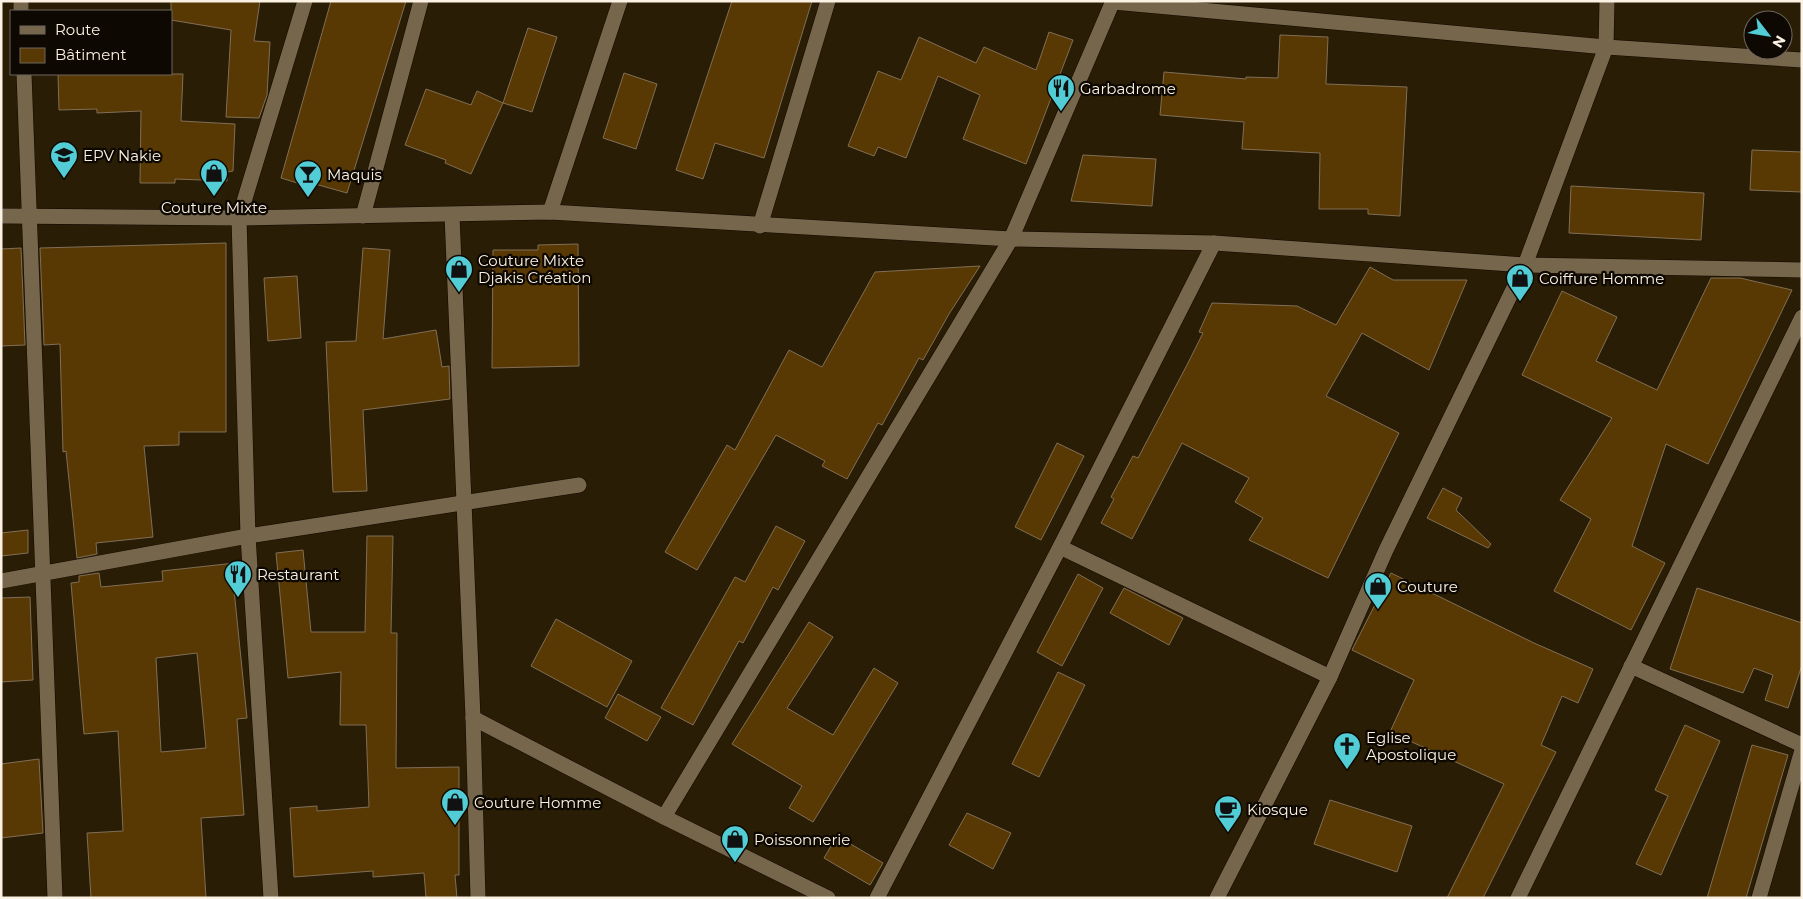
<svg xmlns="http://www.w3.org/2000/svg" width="1803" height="899" font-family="Montserrat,sans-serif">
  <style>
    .building { fill: #583903; stroke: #816e56; fill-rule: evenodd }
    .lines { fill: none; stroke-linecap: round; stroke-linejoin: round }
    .street-casing { stroke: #120700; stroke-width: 16 }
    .secondary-casing { stroke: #120700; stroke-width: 16 }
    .street { stroke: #75664c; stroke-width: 15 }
    .secondary { stroke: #75664c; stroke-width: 15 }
    .labels { text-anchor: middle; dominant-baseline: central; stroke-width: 4.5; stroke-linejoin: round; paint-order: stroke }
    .poi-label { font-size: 15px; fill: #fbf2e4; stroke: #0e0802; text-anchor: start }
  </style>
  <rect width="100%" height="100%" fill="#2a1d05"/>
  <g class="building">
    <path d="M171,1H260L254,41L270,42L267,95L259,118L226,117L231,30L171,20Z"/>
    <path d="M331,1H406L347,193L308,182L307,186L281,178Z"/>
    <path d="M732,1H812L764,158L715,143L703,179L676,170Z"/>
    <path d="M528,28L557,37L532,112L503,103Z"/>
    <path d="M1049,32L1073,40L1026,164L963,139L980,95L938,76L906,158L878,147L874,156L848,146L878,71L901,80L919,37L976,63L984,47L1036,70Z"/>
    <path d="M1280,35L1328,37L1326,84L1407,87L1400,216L1368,214V209H1319L1320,153L1242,149L1244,122L1160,115L1164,72L1246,79V77L1278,78Z"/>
    <path d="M624,73L657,84L636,149L603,138Z"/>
    <path d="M58,74H183L181,121L235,124L233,171L227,172V181L175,179V183H140L141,111L97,113V109L59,110Z"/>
    <path d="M426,89L471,105L477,91L503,103L471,174L445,163L446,160L405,145Z"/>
    <path d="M1752,150L1802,152V192L1750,190Z"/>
    <path d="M1083,155L1156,159L1152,206L1071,201Z"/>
    <path d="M1571,186L1704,193L1701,240L1569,233Z"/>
    <path d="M226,243V432H179V445L144,446L153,537L96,543L97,554L77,558L66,451L63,452L60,344L44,345L40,248Z"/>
    <path d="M578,244L579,366L492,368L493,250H538V245Z"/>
    <path d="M21,248L25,345L1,346V249Z"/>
    <path d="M363,248L390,250L383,339L436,330L442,367L449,366L450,399L363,410L367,491L333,492L326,342L356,341Z"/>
    <path d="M980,266L949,314L923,360L919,358L882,425L878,423L847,479L822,466L825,461L776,435L697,570L665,552L727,445L735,450L789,350L822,367L875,272Z"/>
    <path d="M1370,267L1393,280H1467L1429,370L1362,333L1326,396L1399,433L1328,578L1249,540L1263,518L1235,502L1249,478L1182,443L1132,539L1101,523L1114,499L1111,497L1133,456L1138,458L1188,363L1203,333L1199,332L1212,303L1297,306L1336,325Z"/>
    <path d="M297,276L301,338L268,341L264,278Z"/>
    <path d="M1711,278H1740L1792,290L1708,464L1666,444L1632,546L1665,563L1631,630L1554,591L1591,519L1560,500L1612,418L1522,375L1562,291L1617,317L1596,361L1657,390Z"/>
    <path d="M1057,443L1084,456L1041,540L1015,527Z"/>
    <path d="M1443,488L1462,498L1456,510L1491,544L1488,548L1427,518Z"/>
    <path d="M776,526L805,541L778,590L773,587L743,643L739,641L693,725L661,708L735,577L745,582Z"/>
    <path d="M28,530V553L1,556V533Z"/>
    <path d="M367,536H393L391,633H397L396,768L459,767V875H455L457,898H426L424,873L373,877V871L294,877L290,808L317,806V811L369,807L366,725H340L341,672L288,678L276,553L303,550L311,632H365Z"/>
    <path d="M235,563L238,590H234L247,718L237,719L244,815L201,818L206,898H91L87,833L123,831L118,731L84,734L71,583L79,582V576L99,573L101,587L163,581L162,571ZM197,653L206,748L161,752L156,658Z"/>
    <path d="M1391,573L1534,643L1593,669L1578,703L1562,696L1541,745L1556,752L1483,898H1447L1504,784L1390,732L1414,680L1352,650Z"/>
    <path d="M1078,574L1103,588L1062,666L1037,652Z"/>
    <path d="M1124,588L1183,618L1169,645L1110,613Z"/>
    <path d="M1697,588L1802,623V665L1788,708L1765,700L1773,675L1754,668L1743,693L1670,669Z"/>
    <path d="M30,597L33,680L1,682V598Z"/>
    <path d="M556,619L632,661L607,707L531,666Z"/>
    <path d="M809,622L833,637L787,708L833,735L874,668L898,683L813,822L789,808L802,786L732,744Z"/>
    <path d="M1058,672L1085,685L1039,777L1012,764Z"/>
    <path d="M618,694L661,717L647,741L605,718Z"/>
    <path d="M1685,725L1720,741L1661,875L1636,864L1668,796L1655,790Z"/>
    <path d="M1752,745L1788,755L1746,898H1707Z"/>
    <path d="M39,759L43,833L1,838V764Z"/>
    <path d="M1330,800L1412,826L1397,872L1314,844Z"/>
    <path d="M967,813L1011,833L993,869L949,845Z"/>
    <path d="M837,836L883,863L870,885L824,858Z"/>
  </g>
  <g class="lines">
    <g class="street-casing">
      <g id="street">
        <path d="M21,1V11"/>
        <path d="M1113,2L1606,47L1802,60"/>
        <path d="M24,74L55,898"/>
        <path d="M550,212L620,1"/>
        <path d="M452,215L473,718L478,898"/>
        <path d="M1,216L239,218L550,212L1011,239L1214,243L1525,265L1802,270"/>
        <path d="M363,216L421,1"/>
        <path d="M760,226L828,1"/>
        <path d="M1060,547L1330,677"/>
        <path d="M1,581L248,536L579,485"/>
        <path d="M1631,666L1802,745"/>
        <path d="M473,718L664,817L828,898"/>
        <path d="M664,817L1011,239L1113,1"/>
        <path d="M271,898L248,536L239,218L305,1"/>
        <path d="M877,898L1060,547L1214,243"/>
        <path d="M1217,898L1330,677L1386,550L1525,265L1606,47L1607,1"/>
        <path d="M1518,898L1802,317"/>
      </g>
    </g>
    <g class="secondary-casing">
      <path id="secondary" d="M1759,898L1802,750"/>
    </g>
    <use href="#street" class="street"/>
    <use href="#secondary" class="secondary"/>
  </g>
  <defs>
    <g id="restaurant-pin" transform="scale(1.4375)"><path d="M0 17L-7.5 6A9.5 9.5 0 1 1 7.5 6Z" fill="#52ccd5" stroke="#0e0802"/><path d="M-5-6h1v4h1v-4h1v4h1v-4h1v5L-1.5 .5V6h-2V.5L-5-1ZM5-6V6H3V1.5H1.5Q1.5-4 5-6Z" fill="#111"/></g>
    <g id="school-pin" transform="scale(1.4375)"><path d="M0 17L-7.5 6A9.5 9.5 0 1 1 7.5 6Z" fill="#52ccd5" stroke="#0e0802"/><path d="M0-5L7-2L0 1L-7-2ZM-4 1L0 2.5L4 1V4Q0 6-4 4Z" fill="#111"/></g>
    <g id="shop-pin" transform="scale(1.4375)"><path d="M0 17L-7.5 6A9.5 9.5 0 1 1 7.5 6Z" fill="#52ccd5" stroke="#0e0802"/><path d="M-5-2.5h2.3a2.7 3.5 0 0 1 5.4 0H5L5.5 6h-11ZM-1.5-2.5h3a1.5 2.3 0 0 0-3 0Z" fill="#111"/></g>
    <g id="bar-pin" transform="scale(1.4375)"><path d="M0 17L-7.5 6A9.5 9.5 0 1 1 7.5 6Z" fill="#52ccd5" stroke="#0e0802"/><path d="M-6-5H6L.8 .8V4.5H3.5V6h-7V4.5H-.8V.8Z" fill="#111"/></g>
    <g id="church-pin" transform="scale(1.4375)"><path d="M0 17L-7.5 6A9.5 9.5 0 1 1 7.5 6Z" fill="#52ccd5" stroke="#0e0802"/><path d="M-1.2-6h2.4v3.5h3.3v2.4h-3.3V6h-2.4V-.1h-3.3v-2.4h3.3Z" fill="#111"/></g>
    <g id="cafe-pin" transform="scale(1.4375)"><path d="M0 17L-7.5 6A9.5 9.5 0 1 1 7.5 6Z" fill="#52ccd5" stroke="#0e0802"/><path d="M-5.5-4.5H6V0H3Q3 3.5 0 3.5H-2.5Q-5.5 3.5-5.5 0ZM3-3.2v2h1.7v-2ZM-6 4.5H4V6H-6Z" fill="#111"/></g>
  </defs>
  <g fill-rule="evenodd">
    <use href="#restaurant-pin" x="1061" y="88"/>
    <use href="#school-pin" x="64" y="155"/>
    <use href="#shop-pin" x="214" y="173"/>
    <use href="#bar-pin" x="308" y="174"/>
    <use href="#shop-pin" x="459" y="269"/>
    <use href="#shop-pin" x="1520" y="278"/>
    <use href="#restaurant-pin" x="238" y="574"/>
    <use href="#shop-pin" x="1378" y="586"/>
    <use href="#church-pin" x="1347" y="746"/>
    <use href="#shop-pin" x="455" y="802"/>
    <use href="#cafe-pin" x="1228" y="809"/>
    <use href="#shop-pin" x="735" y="839"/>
  </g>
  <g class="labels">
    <g class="poi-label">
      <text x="1080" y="88">Garbadrome</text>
      <text x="83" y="155">EPV Nakie</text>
      <text x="327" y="174">Maquis</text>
      <text x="214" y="207" text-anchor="middle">Couture Mixte</text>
      <text x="478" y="260">Couture Mixte<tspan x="478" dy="17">Djakis Création</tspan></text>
      <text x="1539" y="278">Coiffure Homme</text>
      <text x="257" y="574">Restaurant</text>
      <text x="1397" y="586">Couture</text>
      <text x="1366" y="737">Eglise<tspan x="1366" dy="17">Apostolique</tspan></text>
      <text x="474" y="802">Couture Homme</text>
      <text x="1247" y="809">Kiosque</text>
      <text x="754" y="839">Poissonnerie</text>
    </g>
  </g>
  <rect width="1803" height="899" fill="none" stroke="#fbf2e4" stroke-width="5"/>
  <rect x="10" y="10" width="162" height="65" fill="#0e0802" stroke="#6d665c"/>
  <rect x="20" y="26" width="25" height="8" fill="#75664c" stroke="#6d665c"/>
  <text x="55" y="35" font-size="15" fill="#fbf2e4">Route</text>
  <rect x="20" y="48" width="25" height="15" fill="#583903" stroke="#6d665c"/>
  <text x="55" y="60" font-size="15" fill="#fbf2e4">Bâtiment</text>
  <g transform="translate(1768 35) rotate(121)"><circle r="24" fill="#0e0802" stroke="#6d665c"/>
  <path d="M0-4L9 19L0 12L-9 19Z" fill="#52ccd5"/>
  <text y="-8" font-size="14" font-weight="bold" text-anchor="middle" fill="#fbf2e4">N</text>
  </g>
</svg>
